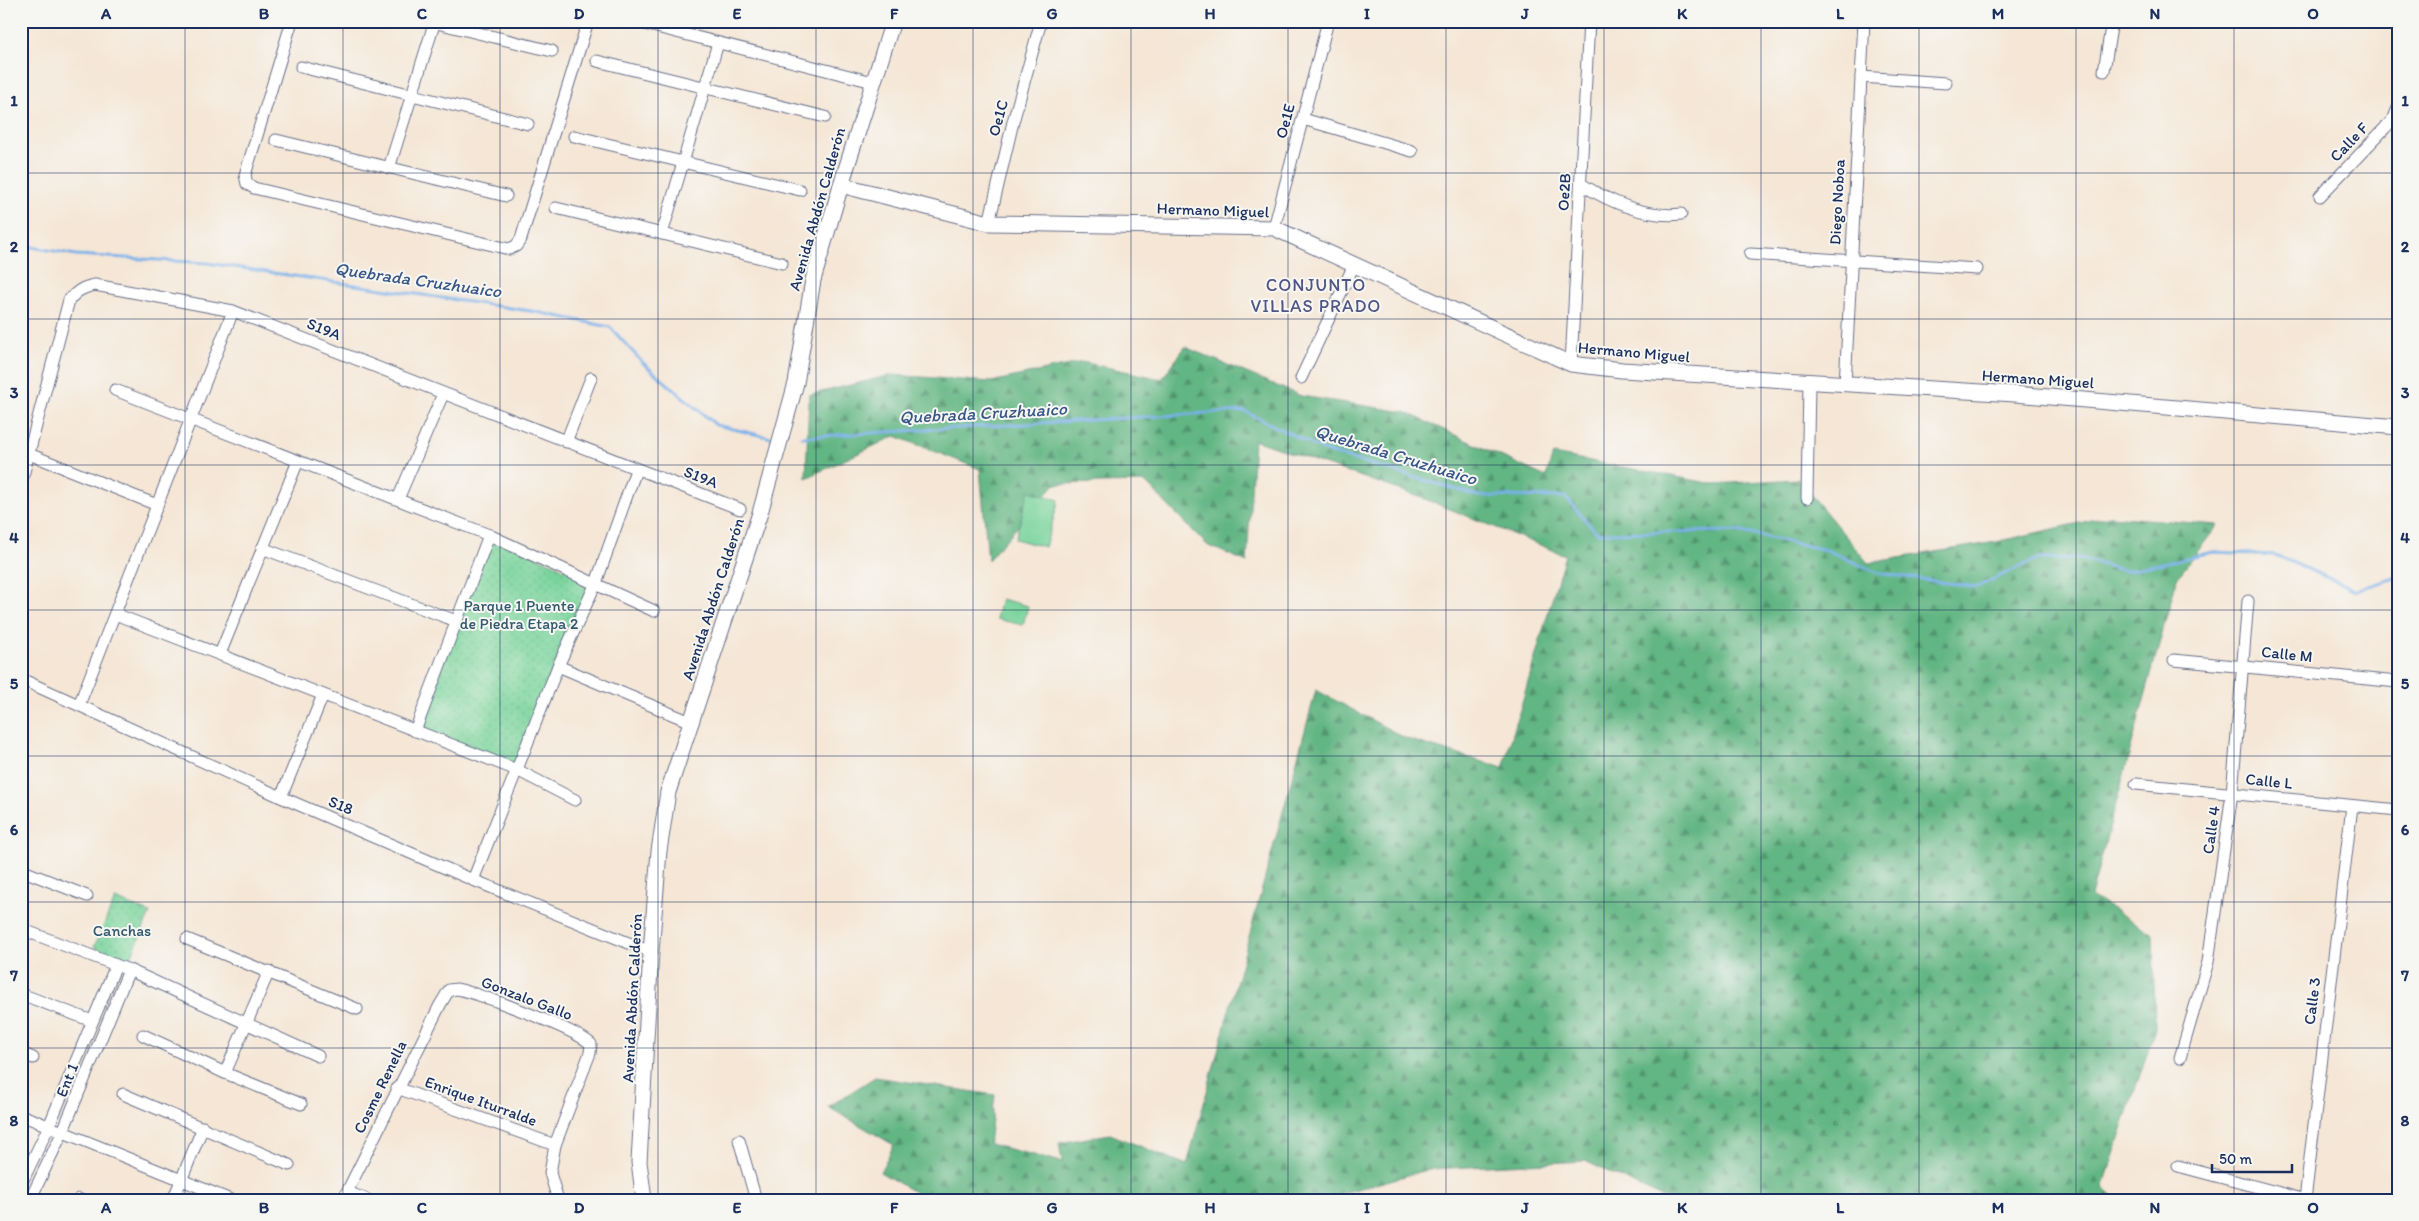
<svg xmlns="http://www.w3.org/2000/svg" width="2419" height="1221" font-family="Itim,sans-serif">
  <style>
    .green { fill: url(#green-dots); stroke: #4a827c }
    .forest { fill: url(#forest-firs); stroke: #3e7270 }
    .pitch { fill: #79d49b; stroke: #4a827c }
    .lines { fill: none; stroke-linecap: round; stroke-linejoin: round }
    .stream { stroke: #7ab1e9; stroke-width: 3 }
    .street-casing { stroke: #676f88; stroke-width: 13 }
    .secondary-casing { stroke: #676f88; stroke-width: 17 }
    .street { stroke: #fff; stroke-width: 11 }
    .secondary { stroke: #fff; stroke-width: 15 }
    .grid { fill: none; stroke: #1b2f5e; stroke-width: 1; stroke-opacity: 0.55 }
    .labels { text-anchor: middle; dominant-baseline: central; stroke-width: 4; stroke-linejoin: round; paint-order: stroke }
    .street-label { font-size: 16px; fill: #1b2f5e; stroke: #f6f6f2 }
    .park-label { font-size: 16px; fill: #32586d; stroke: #f6f6f2 }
    .water-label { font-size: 18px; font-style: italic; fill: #385688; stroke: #f6f6f2 }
    .neighbourhood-label { font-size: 18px; letter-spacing: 1px; fill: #505585; stroke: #f6f6f2 }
    .neatline { fill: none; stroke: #1b2f5e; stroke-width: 2 }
    .grid-label { font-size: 16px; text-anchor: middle; font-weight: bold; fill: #1b2f5e }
  </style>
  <defs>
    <pattern id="green-dots" width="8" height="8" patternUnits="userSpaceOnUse" patternTransform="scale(1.25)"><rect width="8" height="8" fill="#79d49b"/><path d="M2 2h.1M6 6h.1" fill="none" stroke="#68b688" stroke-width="1.8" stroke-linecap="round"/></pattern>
    <pattern id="forest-firs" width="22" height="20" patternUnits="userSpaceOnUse" patternTransform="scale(1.25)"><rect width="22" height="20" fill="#62b683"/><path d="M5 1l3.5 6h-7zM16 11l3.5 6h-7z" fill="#50946e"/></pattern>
  </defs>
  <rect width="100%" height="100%" fill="#f6f6f2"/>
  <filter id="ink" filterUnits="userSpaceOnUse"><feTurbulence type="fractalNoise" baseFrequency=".02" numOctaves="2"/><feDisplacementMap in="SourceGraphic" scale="10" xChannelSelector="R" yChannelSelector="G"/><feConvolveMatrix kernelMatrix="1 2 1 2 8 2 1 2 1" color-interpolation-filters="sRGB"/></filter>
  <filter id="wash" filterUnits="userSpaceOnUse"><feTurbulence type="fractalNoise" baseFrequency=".0096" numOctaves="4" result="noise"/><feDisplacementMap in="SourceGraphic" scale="20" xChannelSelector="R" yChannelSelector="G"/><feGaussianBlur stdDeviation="1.12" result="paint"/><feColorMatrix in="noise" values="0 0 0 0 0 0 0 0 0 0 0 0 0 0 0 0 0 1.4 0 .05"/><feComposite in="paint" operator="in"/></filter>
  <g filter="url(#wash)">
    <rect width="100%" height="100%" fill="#f5e6d5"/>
    <g class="green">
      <path d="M489,535L596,583L517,770L415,731Z"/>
      <path d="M115,899L150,913L129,962L94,947Z"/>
    </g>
    <path class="forest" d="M1185,347L1301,396L1405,412L1546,477L1553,454L1714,484L1798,479L1868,563L1996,542L2110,516L2218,525L2177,578L2091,896L2153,934L2155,1029L2103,1188L2117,1200H1669L1585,1161L1430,1169L1318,1200H928L880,1172L894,1145L828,1107L875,1077L995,1095L989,1144L1062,1162L1059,1143L1110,1134L1187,1165L1316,690L1407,739L1503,768L1565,555L1417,496L1254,440L1247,562L1207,545L1145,482L1055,484L988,560L980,469L895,436L806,478L809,395L892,375L991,382L1082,362L1162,379Z"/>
    <g class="pitch">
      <path d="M1029,491L1059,500L1045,547L1015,539Z"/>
      <path d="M1001,599L1028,606L1023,625L996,619Z"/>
    </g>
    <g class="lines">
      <g class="stream">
        <path d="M21,245L76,255L207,263L537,312L610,327L643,363L716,425L772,438"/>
        <path d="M801,437L1244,411L1325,451L1479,496L1565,497L1597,533L1737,531L1827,550L1878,573L1977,587L2037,559L2079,558L2126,571L2214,552L2275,555L2356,590L2398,577"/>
      </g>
    </g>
  </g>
  <g filter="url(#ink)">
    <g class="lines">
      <g class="street-casing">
        <g id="street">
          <path d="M292,21L245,175L247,184L254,188L509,249L516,246L521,239L588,21"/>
          <path d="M429,21L552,51"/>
          <path d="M633,21L873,82"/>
          <path d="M597,61L825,117"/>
          <path d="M301,67L528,124"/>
          <path d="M2104,71L2112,21"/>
          <path d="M1861,77L1946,83"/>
          <path d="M1303,119L1412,151"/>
          <path d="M574,136L800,190"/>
          <path d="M276,140L506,196"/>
          <path d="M389,168L435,21"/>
          <path d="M1581,184C1610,202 1647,218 1681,214"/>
          <path d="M2320,196L2385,128L2394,118L2398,108"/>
          <path d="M556,208L782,263"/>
          <path d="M989,223L1013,122L1041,21"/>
          <path d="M1274,228L1328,21"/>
          <path d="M662,234L718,43"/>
          <path d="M1750,254L1977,269"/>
          <path d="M1571,364L1589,21"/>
          <path d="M1301,378L1354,265"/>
          <path d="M1845,385L1864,21"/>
          <path d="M115,390L489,535L654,611"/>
          <path d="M566,442L591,378"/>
          <path d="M29,454L157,505"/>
          <path d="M21,483L69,300C77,291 83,287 95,285L233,311L740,509"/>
          <path d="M1807,498L1809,382"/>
          <path d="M398,499L443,394"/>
          <path d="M262,548L456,621"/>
          <path d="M115,614L517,770L575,800"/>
          <path d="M220,654L298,461"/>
          <path d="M2174,660L2398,682"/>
          <path d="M558,666L693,723"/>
          <path d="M21,679L281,797L473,880L651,952"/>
          <path d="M79,705L233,311"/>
          <path d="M415,731L489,535"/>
          <path d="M2136,784L2398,810"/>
          <path d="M281,797L323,695"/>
          <path d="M21,870L87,896"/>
          <path d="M473,880L558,666L596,583L636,470"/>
          <path d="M21,929L129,970L318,1056"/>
          <path d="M187,939L357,1009"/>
          <path d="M21,994L92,1021"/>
          <path d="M143,1035L225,1073L301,1104"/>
          <path d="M21,1053L33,1058"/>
          <path d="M2180,1058L2208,962L2232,793L2248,601"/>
          <path d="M225,1073L269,971"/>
          <path d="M397,1088L555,1145"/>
          <path d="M123,1094L289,1165"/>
          <path d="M21,1115L231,1200"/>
          <path d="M739,1140L756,1200"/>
          <path d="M2178,1166L2306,1200"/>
          <path d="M21,1184L49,1126L116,965"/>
          <path d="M347,1192L368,1200"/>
          <path d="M79,1199L80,1200"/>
          <path d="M30,1200L63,1131L129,970"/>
          <path d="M173,1200L203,1127"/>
          <path d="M343,1200L440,1005L449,990L457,989C483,995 573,1028 591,1044L590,1053L555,1145L550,1173L558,1200"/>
          <path d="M2305,1200L2352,806"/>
        </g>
      </g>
      <g class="secondary-casing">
        <g id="secondary">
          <path d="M841,185L989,223L1274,228L1571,364L1622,370L2015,394L2398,427"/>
          <path d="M644,1200L639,1162L651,952L659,851L668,792L760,513L796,383L813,280L841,185L893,21"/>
        </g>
      </g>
      <use href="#street" class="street"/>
      <use href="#secondary" class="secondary"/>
    </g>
  </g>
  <path class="grid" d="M185,21V1200M343,21V1200M500,21V1200M658,21V1200M816,21V1200M973,21V1200M1131,21V1200M1288,21V1200M1446,21V1200M1604,21V1200M1761,21V1200M1919,21V1200M2076,21V1200M2234,21V1200M21,173H2398M21,319H2398M21,465H2398M21,610H2398M21,756H2398M21,902H2398M21,1048H2398"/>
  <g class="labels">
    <g class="street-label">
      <text transform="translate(998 118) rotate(-75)">Oe1C</text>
      <text transform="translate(1285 121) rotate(-75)">Oe1E</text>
      <text transform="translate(2349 142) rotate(-46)">Calle F</text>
      <text transform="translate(1564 192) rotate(-87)">Oe2B</text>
      <text transform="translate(1837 202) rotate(-87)">Diego Noboa</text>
      <text transform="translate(817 209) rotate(-74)">Avenida Abdón Calderón</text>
      <text transform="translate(1213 210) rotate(2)">Hermano Miguel</text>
      <text transform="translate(324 329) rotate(22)">S19A</text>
      <text transform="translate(1634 352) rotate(5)">Hermano Miguel</text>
      <text transform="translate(2038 379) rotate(4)">Hermano Miguel</text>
      <text transform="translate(701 477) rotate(21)">S19A</text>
      <text transform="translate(713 599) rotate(-72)">Avenida Abdón Calderón</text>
      <text transform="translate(2287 654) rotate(6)">Calle M</text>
      <text transform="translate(2269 781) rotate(6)">Calle L</text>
      <text transform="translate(341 805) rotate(23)">S18</text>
      <text transform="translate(2211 830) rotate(-82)">Calle 4</text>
      <text transform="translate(527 998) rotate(21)">Gonzalo Gallo</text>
      <text transform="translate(632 998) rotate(-87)">Avenida Abdón Calderón</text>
      <text transform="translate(2312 1001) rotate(-83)">Calle 3</text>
      <text transform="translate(67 1080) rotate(-68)">Ent 1</text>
      <text transform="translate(380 1087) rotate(-64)">Cosme Renella</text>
      <text transform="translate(481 1101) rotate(20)">Enrique Iturralde</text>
    </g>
    <g class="park-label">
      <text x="519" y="605">Parque 1 Puente<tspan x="519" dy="18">de Piedra Etapa 2</tspan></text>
      <text x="122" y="930">Canchas</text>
    </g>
    <g class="water-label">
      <text transform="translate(418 280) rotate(8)">Quebrada Cruzhuaico</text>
      <text transform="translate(983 413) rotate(-3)">Quebrada Cruzhuaico</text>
      <text transform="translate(1396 455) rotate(17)">Quebrada Cruzhuaico</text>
    </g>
    <g class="neighbourhood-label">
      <text x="1316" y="285">CONJUNTO<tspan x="1316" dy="21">VILLAS PRADO</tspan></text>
    </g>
  </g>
  <rect width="2419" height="1221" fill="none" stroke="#f6f6f2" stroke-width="55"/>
  <path d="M2212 1164v8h80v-8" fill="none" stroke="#1b2f5e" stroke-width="2.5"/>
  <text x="2219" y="1164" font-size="15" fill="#1b2f5e" stroke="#f6f6f2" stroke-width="4" paint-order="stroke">50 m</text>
  <rect x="28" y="28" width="2364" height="1166" class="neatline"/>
  <g class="grid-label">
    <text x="106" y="19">A</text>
    <text x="264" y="19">B</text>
    <text x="422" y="19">C</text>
    <text x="579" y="19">D</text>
    <text x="737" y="19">E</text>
    <text x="894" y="19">F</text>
    <text x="1052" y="19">G</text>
    <text x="1210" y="19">H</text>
    <text x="1367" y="19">I</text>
    <text x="1525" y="19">J</text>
    <text x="1682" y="19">K</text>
    <text x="1840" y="19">L</text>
    <text x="1998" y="19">M</text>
    <text x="2155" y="19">N</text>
    <text x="2313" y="19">O</text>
    <text x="14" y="106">1</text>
    <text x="2405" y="106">1</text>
    <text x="14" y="252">2</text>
    <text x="2405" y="252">2</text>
    <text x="14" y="398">3</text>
    <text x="2405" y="398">3</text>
    <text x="14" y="543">4</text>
    <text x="2405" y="543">4</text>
    <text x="14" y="689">5</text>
    <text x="2405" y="689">5</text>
    <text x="14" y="835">6</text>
    <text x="2405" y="835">6</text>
    <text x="14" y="981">7</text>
    <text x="2405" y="981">7</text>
    <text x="14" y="1126">8</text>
    <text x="2405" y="1126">8</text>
    <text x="106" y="1213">A</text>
    <text x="264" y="1213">B</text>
    <text x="422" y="1213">C</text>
    <text x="579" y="1213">D</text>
    <text x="737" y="1213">E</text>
    <text x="894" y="1213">F</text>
    <text x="1052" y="1213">G</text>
    <text x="1210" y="1213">H</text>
    <text x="1367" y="1213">I</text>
    <text x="1525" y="1213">J</text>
    <text x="1682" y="1213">K</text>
    <text x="1840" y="1213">L</text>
    <text x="1998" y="1213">M</text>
    <text x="2155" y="1213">N</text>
    <text x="2313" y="1213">O</text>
  </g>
</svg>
